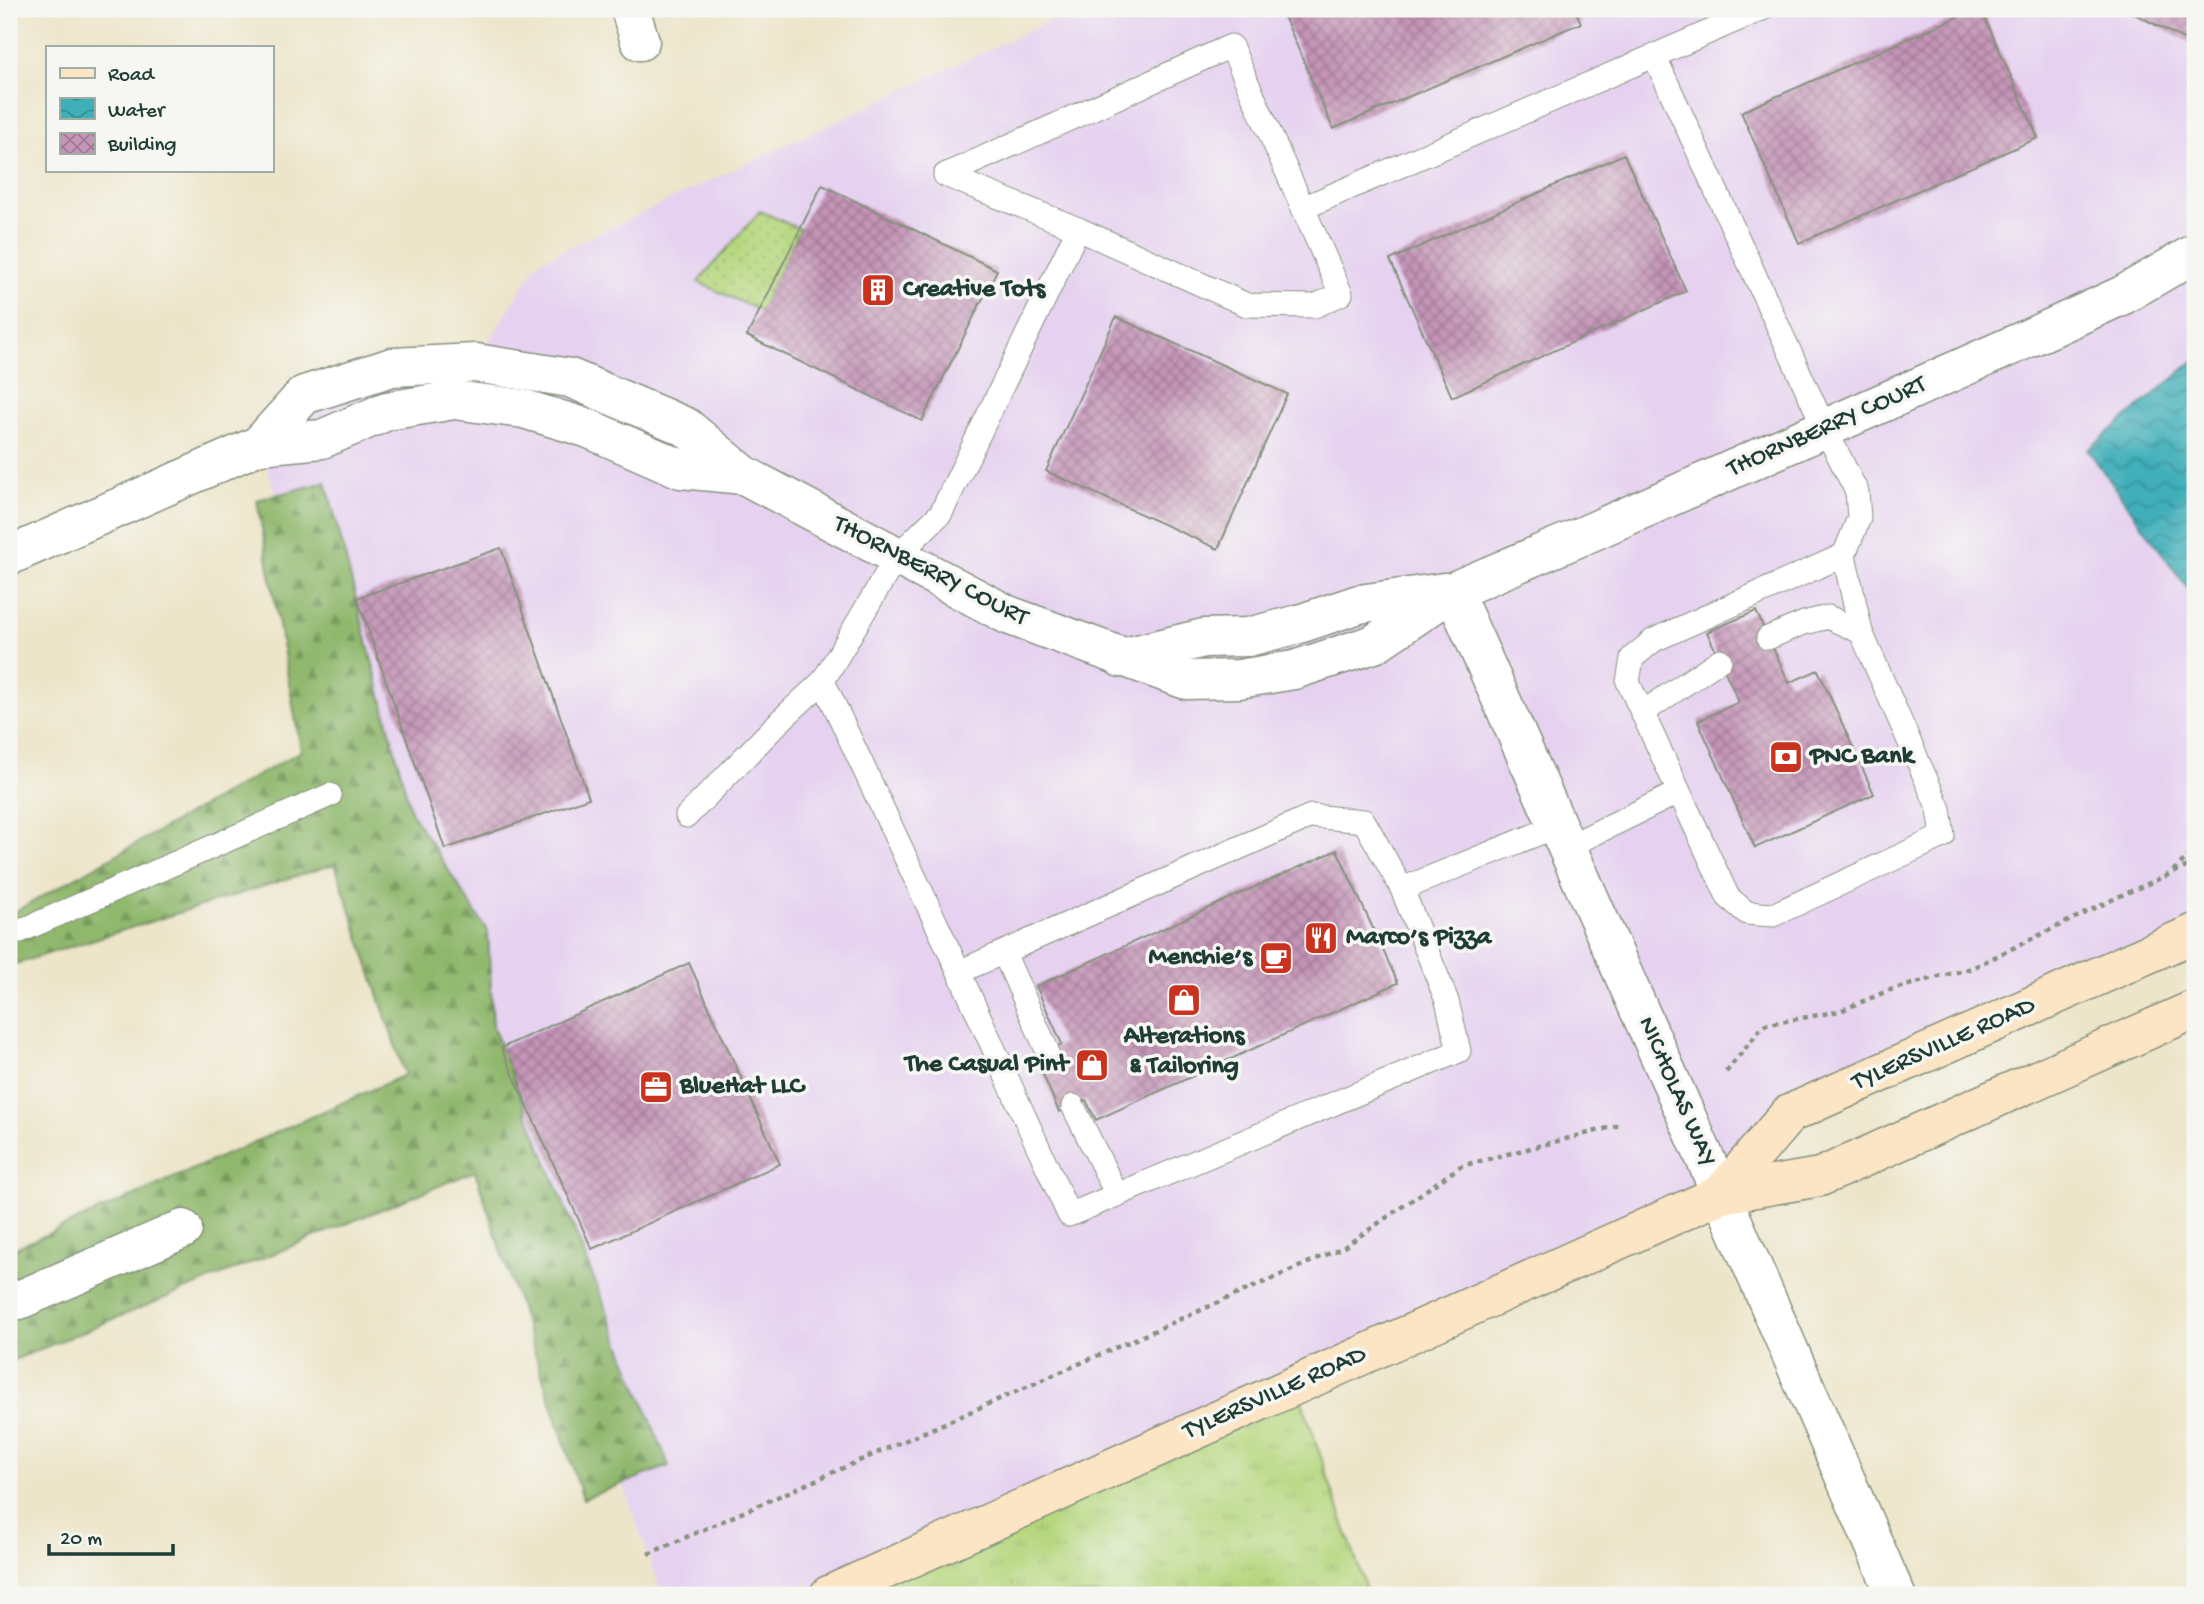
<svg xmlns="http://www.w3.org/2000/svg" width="2204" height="1604" font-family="'Gochi Hand',sans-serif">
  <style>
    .built { fill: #e6d2f0 }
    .grass { fill: url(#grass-tufts); stroke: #6a8a59; stroke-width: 2 }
    .forest { fill: url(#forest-firs); stroke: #587a50; stroke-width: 2 }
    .park { fill: url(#park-dots); stroke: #6a8a59; stroke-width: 2 }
    .water { fill: url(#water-waves); stroke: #2f7677; stroke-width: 2 }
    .building { fill: url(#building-cross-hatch) }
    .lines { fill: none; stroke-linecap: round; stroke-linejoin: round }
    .service-casing { stroke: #86917e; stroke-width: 25 }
    .minor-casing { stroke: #86917e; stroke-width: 41 }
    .secondary-casing { stroke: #86917e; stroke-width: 41 }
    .path { stroke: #86917e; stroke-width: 4.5; stroke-dasharray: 5 5; stroke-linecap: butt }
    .service { stroke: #fff; stroke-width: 23 }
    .minor { stroke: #fff; stroke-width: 38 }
    .secondary { stroke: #fce5c4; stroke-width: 38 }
    .labels { text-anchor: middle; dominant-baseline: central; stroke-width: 7; stroke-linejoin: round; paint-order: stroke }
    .poi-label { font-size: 26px; font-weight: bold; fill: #1f3d34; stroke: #f6f6f2; text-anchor: start }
    .street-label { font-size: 26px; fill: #1f3d34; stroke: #f6f6f2 }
  </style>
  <defs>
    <pattern id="grass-tufts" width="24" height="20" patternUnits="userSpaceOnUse" patternTransform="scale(1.75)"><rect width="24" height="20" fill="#b6d77e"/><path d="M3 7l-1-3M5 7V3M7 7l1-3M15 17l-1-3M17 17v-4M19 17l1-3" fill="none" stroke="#9cb96e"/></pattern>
    <pattern id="forest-firs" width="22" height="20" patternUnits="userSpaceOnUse" patternTransform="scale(1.75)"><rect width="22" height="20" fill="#90b86d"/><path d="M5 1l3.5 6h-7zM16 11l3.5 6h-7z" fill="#75975a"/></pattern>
    <pattern id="park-dots" width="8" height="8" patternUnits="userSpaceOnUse" patternTransform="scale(1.75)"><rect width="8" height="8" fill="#b6d77e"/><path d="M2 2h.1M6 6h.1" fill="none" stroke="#9cb96e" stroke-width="1.8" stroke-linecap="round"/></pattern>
    <pattern id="water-waves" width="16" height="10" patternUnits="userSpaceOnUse" patternTransform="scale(1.75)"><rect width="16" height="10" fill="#3fafba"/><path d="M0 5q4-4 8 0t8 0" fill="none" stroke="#349098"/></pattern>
    <pattern id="building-cross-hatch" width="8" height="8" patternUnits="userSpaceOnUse" patternTransform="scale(1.75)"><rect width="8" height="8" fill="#c594b7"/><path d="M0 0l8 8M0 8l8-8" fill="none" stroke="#9f7a96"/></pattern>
  </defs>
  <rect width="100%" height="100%" fill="#f6f6f2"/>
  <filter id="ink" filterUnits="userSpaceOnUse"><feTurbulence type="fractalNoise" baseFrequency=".0143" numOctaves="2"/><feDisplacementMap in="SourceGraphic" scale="14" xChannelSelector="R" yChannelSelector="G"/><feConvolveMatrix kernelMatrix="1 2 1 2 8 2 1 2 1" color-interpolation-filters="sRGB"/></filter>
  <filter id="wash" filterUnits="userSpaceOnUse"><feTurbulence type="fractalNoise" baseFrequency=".00686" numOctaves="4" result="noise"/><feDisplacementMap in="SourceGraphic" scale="28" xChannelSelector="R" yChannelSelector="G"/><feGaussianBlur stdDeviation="1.57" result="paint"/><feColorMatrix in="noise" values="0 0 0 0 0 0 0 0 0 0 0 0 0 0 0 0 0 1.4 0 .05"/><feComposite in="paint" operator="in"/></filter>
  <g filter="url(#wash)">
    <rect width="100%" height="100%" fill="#ede5c9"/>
    <path class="built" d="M1075,9H2195V933L1790,1114L1721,1194L829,1595H662L259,445L304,395L476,362L538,262Z"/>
    <path class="grass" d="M1296,1384L1368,1595H829Z"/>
    <path class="forest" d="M326,482L411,812L488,932L493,1027L669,1466L583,1499L475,1171L9,1362V1251L405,1075L335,864L9,966V915L301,751L257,500Z"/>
    <path class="park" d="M760,211L800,229L760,311L698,282Z"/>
    <path class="water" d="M2195,360V607L2188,589L2088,450Z"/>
    <g id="blocks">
      <g class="building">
        <path d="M1281,9H1575L1581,23L1333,129Z"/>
        <path d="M1976,9H1981L2038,138L1799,243L1741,112Z"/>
        <path d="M2125,9H2195V45Z"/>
        <path d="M1624,154L1686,291L1452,397L1390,260Z"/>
        <path d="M822,185L997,270L922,421L747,336Z"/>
        <path d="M1116,317L1287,394L1218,549L1046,471Z"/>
        <path d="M501,548L589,798L445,849L357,598Z"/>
        <path d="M1756,611L1789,683L1818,670L1874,794L1755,848L1698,721L1739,702L1707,632Z"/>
        <path d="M1337,850L1398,983L1096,1120L1086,1100L1059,1112L1035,1056L1062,1044L1036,986Z"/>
        <path d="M689,963L780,1164L592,1249L501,1048Z"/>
      </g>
    </g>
  </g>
  <g filter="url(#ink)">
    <use href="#blocks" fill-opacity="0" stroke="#86917e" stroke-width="2"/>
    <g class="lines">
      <g class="service-casing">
        <g id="service">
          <path d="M1654,55L1825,429L1857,492L1859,518L1844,555L1654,640L1632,658L1628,682L1728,897L1747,913L1773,915L1943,836L1939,809L1861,632L1844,555"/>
          <path d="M1078,229L945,175L1231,46L1303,208"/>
          <path d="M1768,638L1804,623L1828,617L1861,632"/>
          <path d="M1642,713L1720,660"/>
          <path d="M687,816L780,721L823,681"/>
          <path d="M1557,826L1402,889L1364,821L1311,816L959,972L823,681L897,556L941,513L1078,229L1247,305L1315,306L1341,294L1303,208L1762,9"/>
          <path d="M1567,847L1679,792"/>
          <path d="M9,936L330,795"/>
          <path d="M1004,953L1047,1050"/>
          <path d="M959,972L1069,1215L1459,1051L1447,1001L1402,889"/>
          <path d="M1073,1106L1117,1195"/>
        </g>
      </g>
      <g class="minor-casing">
        <g id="minor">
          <path d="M630,9L640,41"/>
          <path d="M259,445L304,395L392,367L476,363L570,378L686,427L744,475L1008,615L1186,680L1239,679L1294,670L1374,644L1453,591L1580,537L2049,329L2123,295L2195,253"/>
          <path d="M9,556L259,445L322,439L387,411L454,400L524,409L587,428L681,469L744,475"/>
          <path d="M1453,591L1721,1194L1896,1595"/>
          <path d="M1121,658L1204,638L1248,637L1299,624L1359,604L1444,592"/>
          <path d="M19,1300L183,1229"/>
        </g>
      </g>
      <g class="secondary-casing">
        <g id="secondary">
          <path d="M1721,1194L1789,1114L2195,933"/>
          <path d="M829,1595L1721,1194L1820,1177L2195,1009"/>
        </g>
      </g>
      <g class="path">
        <path d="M2173,871L2195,850"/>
        <path d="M1726,1072L1764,1025L1840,1011L1890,990L1972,968L2120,896L2195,863"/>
        <path d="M648,1554L1344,1247L1461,1166L1620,1125"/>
      </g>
      <use href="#service" class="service"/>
      <use href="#minor" class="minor"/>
      <use href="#secondary" class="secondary"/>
    </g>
  </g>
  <defs>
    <g id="building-square" transform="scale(1.75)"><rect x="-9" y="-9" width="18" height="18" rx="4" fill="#c8321e" stroke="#f6f6f2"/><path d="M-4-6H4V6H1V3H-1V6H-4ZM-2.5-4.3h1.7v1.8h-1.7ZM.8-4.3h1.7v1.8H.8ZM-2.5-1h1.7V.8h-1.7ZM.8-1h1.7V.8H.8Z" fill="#fff"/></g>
    <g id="bank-square" transform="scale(1.75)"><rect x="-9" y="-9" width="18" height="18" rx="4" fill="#c8321e" stroke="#f6f6f2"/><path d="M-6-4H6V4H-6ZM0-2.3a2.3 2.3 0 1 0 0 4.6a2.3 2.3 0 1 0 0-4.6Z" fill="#fff"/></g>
    <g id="restaurant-square" transform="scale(1.75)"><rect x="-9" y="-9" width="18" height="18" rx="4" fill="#c8321e" stroke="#f6f6f2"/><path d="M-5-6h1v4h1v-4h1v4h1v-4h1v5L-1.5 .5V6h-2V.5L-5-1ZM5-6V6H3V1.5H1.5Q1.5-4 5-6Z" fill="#fff"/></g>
    <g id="cafe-square" transform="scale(1.75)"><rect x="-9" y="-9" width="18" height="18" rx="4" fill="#c8321e" stroke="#f6f6f2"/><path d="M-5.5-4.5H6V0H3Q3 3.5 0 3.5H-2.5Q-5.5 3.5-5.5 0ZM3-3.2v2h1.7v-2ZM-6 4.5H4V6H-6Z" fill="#fff"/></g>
    <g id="shop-square" transform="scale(1.75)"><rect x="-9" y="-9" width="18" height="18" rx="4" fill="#c8321e" stroke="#f6f6f2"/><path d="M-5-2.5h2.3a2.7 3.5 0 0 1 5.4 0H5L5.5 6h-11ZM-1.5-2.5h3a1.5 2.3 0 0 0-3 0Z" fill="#fff"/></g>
    <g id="office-square" transform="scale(1.75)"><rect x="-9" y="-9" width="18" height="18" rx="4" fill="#c8321e" stroke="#f6f6f2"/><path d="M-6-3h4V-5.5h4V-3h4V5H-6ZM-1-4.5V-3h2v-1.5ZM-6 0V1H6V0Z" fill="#fff"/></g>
  </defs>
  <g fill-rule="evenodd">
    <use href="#building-square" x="878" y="290"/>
    <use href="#bank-square" x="1786" y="757"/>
    <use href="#restaurant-square" x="1321" y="938"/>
    <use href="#cafe-square" x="1276" y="958"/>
    <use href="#shop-square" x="1184" y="1000"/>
    <use href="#shop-square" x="1092" y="1065"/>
    <use href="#office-square" x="656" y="1087"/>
  </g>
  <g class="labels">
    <g class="poi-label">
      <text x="903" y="290">Creative Tots</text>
      <text x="1810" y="757">PNC Bank</text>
      <text x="1346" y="938">Marco’s Pizza</text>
      <text x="1252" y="958" text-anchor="end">Menchie’s</text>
      <text x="1184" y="1037" text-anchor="middle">Alterations<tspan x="1184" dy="30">&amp; Tailoring</tspan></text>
      <text x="1068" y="1065" text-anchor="end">The Casual Pint</text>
      <text x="680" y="1087">BlueHat LLC</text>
    </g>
    <g class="street-label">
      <text transform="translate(1827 428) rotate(-24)">THORNBERRY COURT</text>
      <text transform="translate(930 572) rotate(27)">THORNBERRY COURT</text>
      <text transform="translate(1944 1045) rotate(-24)">TYLERSVILLE ROAD</text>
      <text transform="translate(1676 1092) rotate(66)">NICHOLAS WAY</text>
      <text transform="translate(1275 1394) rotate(-24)">TYLERSVILLE ROAD</text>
    </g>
  </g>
  <rect width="2204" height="1604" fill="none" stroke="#f6f6f2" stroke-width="35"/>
  <rect x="46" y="46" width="228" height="126" fill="#f6f6f2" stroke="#a0aca6" stroke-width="2"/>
  <rect x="60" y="68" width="35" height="10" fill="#fce5c4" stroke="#a0aca6" stroke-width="2"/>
  <text x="108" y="80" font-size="21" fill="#1f3d34">Road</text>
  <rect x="60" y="98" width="35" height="21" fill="url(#water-waves)" stroke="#a0aca6" stroke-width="2"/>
  <text x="108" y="116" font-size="21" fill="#1f3d34">Water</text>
  <rect x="60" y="133" width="35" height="21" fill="url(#building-cross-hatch)" stroke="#a0aca6" stroke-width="2"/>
  <text x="108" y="150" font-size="21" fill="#1f3d34">Building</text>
  <path d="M49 1544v10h124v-10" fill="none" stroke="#1f3d34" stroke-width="3.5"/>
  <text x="60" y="1544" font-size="21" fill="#1f3d34" stroke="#f6f6f2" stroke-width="5" paint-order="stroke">20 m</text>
</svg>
